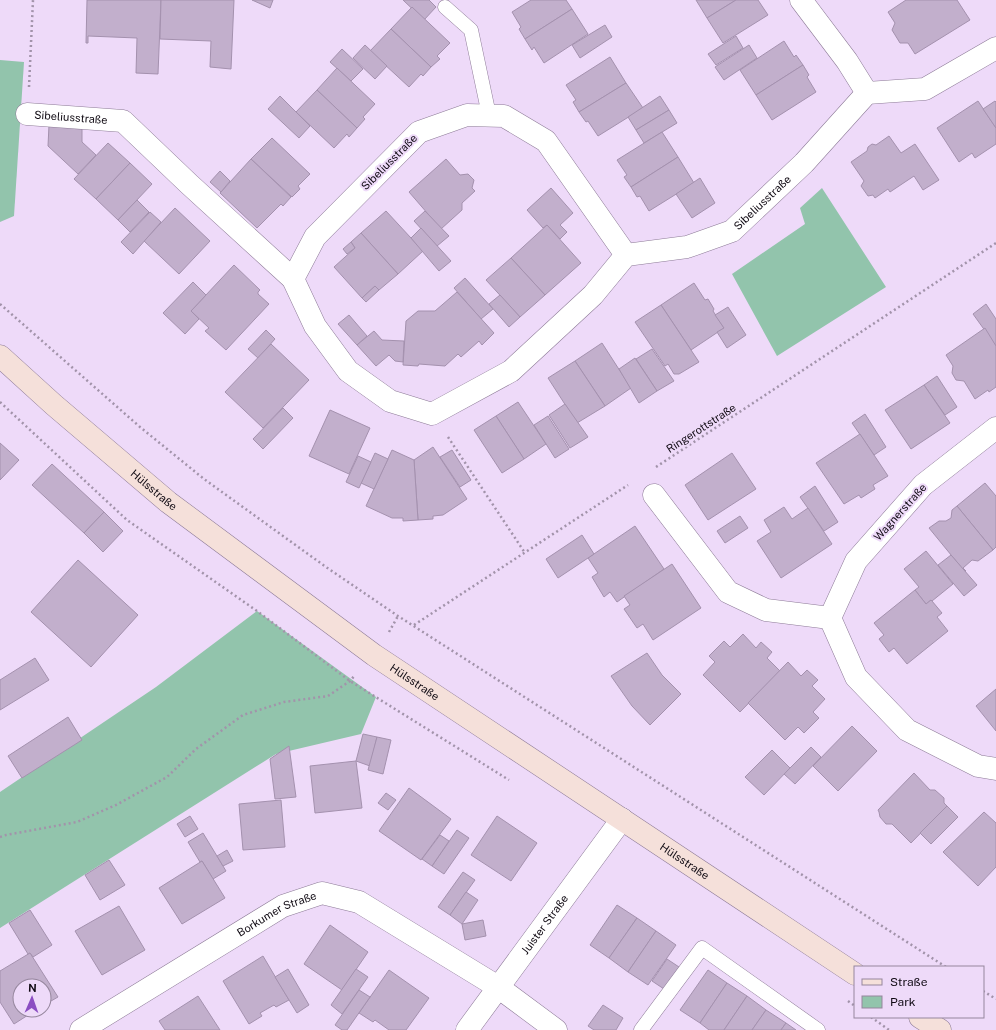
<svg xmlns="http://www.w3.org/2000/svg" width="996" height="1030" font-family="'Public Sans',sans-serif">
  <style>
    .green { fill: #92c4ac }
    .building { fill: #c2afcc; stroke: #a491ae }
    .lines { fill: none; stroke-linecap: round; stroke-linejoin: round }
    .lane-casing { stroke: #8d7b97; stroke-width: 15 }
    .street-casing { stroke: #8d7b97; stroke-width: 23 }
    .secondary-casing { stroke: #8d7b97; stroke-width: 23 }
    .path { stroke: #a293aa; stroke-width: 2.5; stroke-dasharray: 2 3; stroke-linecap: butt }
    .lane { stroke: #fff; stroke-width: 14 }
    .street { stroke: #fff; stroke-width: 22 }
    .secondary { stroke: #f5e0da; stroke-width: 22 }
    .labels { text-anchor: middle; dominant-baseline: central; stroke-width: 4; stroke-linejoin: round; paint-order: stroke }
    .street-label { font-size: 11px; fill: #0f0912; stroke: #eedaf9 }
  </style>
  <rect width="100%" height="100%" fill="#eedaf9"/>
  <g class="green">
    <path d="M0,60L24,62L14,216L0,222Z"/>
    <path d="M822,188L886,287L777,356L732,274L805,224L800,208Z"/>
    <path d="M257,611L376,697L361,734L276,754L0,928V792L156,687Z"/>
  </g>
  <g class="building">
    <path d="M87,0H161L158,74L136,73L137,38L88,36V43H86Z"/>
    <path d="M161,0H234L231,69L210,67L211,41L160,39Z"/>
    <path d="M252,0H273L270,8Z"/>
    <path d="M403,0H429L436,7L424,20Z"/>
    <path d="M531,0H566L572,9L525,39L519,29L521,27L512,12Z"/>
    <path d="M696,0H736L707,18Z"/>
    <path d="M736,0H758L768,15L723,43L707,18Z"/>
    <path d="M906,0H957L970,20L915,54L908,43H900L892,30L895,23L888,12Z"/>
    <path d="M412,7L450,43L437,56L440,59L431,67L391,29Z"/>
    <path d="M572,9L588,34L544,63L534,47L532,50L525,39Z"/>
    <path d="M605,25L612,37L580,58L572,45Z"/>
    <path d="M391,29L431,67L423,76L421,74L409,87L370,51Z"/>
    <path d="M736,36L743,48L716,65L708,54Z"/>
    <path d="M784,41L794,57L796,55L803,65L756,95L740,70Z"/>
    <path d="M365,45L387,66L375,79L353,58Z"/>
    <path d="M749,45L757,58L724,80L715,67Z"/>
    <path d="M342,49L363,69L351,81L330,62Z"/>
    <path d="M610,57L626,83L579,112L573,102L576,100L566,85Z"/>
    <path d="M803,65L809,75L807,77L816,92L772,120L756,95Z"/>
    <path d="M337,68L375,104L363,117L365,119L357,128L317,90Z"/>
    <path d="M626,83L643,108L598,136L588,121L586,122L579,112Z"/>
    <path d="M317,90L357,128L349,137L347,134L334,148L296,112Z"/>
    <path d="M280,96L310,126L299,138L268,109Z"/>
    <path d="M660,96L669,110L636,130L628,117Z"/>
    <path d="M978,101L996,128V144L975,158L972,153L959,162L937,128Z"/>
    <path d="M995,101L996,102V128L983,109Z"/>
    <path d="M669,110L677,123L644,143L636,130Z"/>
    <path d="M49,125L82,126V142L96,155L78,174L48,146Z"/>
    <path d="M662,132L678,157L631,187L624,177L627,175L617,160Z"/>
    <path d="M889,136L901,153L915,144L939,180L923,190L914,176L890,192L888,189L875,198L873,195L868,196L861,186L864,181L851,162L867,151L868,147L872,144L876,145Z"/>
    <path d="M272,138L310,174L298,186L300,189L292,197L251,159Z"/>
    <path d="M108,143L130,163L96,199L74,179Z"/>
    <path d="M678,157L694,183L649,211L640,196L637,197L631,187Z"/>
    <path d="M251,159L291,197L283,206L281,204L257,228L220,193Z"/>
    <path d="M446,159L460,175L468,174L474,180L472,188L475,191L462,203V210L441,229L409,192Z"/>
    <path d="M130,163L152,184L118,220L96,199Z"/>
    <path d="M220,171L230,181L221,192L210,182Z"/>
    <path d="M700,178L715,203L692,218L676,194Z"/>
    <path d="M551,188L573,213L560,225L567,232L560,239L547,225L543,228L527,210Z"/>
    <path d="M137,200L149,212L130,232L118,220Z"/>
    <path d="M175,208L210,241L179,274L144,241Z"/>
    <path d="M386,211L423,251L398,274L361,233Z"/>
    <path d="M425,211L449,236L437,246L414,221Z"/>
    <path d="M150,212L161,222L133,254L121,242Z"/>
    <path d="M547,225L581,263L545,295L511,258Z"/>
    <path d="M421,228L451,261L439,271L411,238Z"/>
    <path d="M361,233L398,274L379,290L375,286L362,298L334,267L355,248L351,242Z"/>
    <path d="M351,242L355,248L347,254L343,249Z"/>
    <path d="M511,258L545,295L520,317L486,280Z"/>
    <path d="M234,265L260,290L258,292V294L269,304L226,350L205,331L209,328L191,311Z"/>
    <path d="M465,278L493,309L481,319L454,288Z"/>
    <path d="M193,282L206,295L191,311L199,319L185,334L163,313Z"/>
    <path d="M694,283L705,300L708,299L714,309L713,311L724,328L691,350L661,305Z"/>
    <path d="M375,286L379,290L366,302L362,298Z"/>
    <path d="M457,292L494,333L482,345L479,341L461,357L458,354L445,366L419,364L418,366L403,365L406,321L418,311H435Z"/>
    <path d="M500,295L520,317L509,327L489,304Z"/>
    <path d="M986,304L996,319V346L973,314Z"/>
    <path d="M661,305L699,362L679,374H674L668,364L665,366L635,322Z"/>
    <path d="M728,307L746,335L727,348L717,332L724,328L715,315Z"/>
    <path d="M349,315L367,336L357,345L338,324Z"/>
    <path d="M985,328L996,346V387L989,392L988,390L975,399L964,381L956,380L952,373L953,366L946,355Z"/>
    <path d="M266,330L275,339L258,358L248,349Z"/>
    <path d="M374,331L382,340L404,341L403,362L395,361L389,355L376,366L357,345Z"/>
    <path d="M602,343L631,388L605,406L575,361Z"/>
    <path d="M271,344L309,380L263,428L225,392Z"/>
    <path d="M652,349L674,381L657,391L636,359Z"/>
    <path d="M635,358L657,391L639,403L619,369Z"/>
    <path d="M575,361L605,406L577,423L548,378Z"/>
    <path d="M937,376L957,407L945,415L924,385Z"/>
    <path d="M924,385L950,423L911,449L885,410Z"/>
    <path d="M518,402L546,444L524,459L496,416Z"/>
    <path d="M565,404L588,437L570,448L549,415Z"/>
    <path d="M283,408L293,418L263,449L253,439Z"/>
    <path d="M330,410L370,428L349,474L309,456Z"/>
    <path d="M865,414L886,447L874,455L852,423Z"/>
    <path d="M496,416L524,459L502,473L474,430Z"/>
    <path d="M548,416L569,449L555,458L534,425Z"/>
    <path d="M860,434L888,476L873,485L875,489L861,498L859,495L844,504L816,463Z"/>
    <path d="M0,443L19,460L0,480Z"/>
    <path d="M433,447L467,499L443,515L433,516V519L418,520L414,460Z"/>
    <path d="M392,450L414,460L418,520L403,521V518H392L366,506Z"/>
    <path d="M452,450L471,480L460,487L440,457Z"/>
    <path d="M375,453L388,459L374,489L361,483Z"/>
    <path d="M732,453L756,489L708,520L685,485Z"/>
    <path d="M358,456L371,462L359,488L346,482Z"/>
    <path d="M52,464L104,512L84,533L32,485Z"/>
    <path d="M985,483L996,496V547L993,550L957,506Z"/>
    <path d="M815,486L838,522L824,531L800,497Z"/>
    <path d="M957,506L993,550L978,561L972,560L963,568L966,571L965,572L929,528L939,521H946L951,518L952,510Z"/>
    <path d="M784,507L792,519L808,508L832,544L781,578L757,541L771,532L764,520Z"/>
    <path d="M104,512L123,531L103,552L84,533Z"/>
    <path d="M740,516L748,528L725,543L717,531Z"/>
    <path d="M635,526L664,569L617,602L610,592L604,597L592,577L598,573L588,558Z"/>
    <path d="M582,535L594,554L558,578L546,559Z"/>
    <path d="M926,551L953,584L932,601L931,600L926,604L915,590L919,587L904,569Z"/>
    <path d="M951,555L977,585L964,596L938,565Z"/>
    <path d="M78,560L138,615L91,667L31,612Z"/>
    <path d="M672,564L701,608L653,640L643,624L637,628L624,609L630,605L624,596Z"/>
    <path d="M915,590L926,604L931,600L932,601L942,613L937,617L948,631L907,664L894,648L889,652L879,639L884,635L874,623Z"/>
    <path d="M743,634L756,648L761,642L772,652L767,658L780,671L740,712L703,675L715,662L709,656L724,641L730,647Z"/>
    <path d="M647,653L662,675L681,694L650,725L632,706L611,676Z"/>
    <path d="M35,658L49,680L0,710V680Z"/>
    <path d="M788,662L801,676L807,670L818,680L812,686L825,699L813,712L819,718L804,733L798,727L785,740L748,703Z"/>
    <path d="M996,689V731L976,706Z"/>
    <path d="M68,717L82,740L22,778L8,756Z"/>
    <path d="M852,726L877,751L838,791L813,766Z"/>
    <path d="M363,734L377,737L370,766L356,761Z"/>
    <path d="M377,737L391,740L383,774L368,770Z"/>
    <path d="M289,746L296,797L275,799L270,759Z"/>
    <path d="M811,747L821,757L795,784L784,774Z"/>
    <path d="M772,750L790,768L764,795L745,777Z"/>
    <path d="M356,761L362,808L315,813L310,766Z"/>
    <path d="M914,773L930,790H935L944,798V803L947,806L911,843L892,824H886L880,817L879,812L878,810Z"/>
    <path d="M409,788L451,819L421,860L379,831Z"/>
    <path d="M386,793L396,800L388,810L378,803Z"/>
    <path d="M281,800L285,847L243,850L239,804Z"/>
    <path d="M947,806L958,817L931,844L920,833Z"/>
    <path d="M984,812L996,823V867L978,886L943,852Z"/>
    <path d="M190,816L198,829L185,837L177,824Z"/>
    <path d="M497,816L537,843L511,881L471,855Z"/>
    <path d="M457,830L469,838L444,874L432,866Z"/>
    <path d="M203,833L226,871L213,879L202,861L200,862L188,842Z"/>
    <path d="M440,835L449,841L432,866L422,859Z"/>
    <path d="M227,850L233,861L223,866L217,856Z"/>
    <path d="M109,860L125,885L100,900L85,875Z"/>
    <path d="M202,861L225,898L182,924L159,888Z"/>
    <path d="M463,872L475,880L450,915L438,907Z"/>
    <path d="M466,892L478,900L462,924L450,915Z"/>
    <path d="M617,905L637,918L609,958L590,945Z"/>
    <path d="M119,906L145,950L102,975L75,931Z"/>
    <path d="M30,910L52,945L33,957L30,953L28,954L9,923Z"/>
    <path d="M637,918L656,931L628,972L609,958Z"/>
    <path d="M483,920L486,936L465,940L462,924Z"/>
    <path d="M330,925L368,952L342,990L304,964Z"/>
    <path d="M656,931L676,945L648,985L628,972Z"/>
    <path d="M30,953L58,997L44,1005V986H20V1010H36L14,1024L0,1002V971Z"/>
    <path d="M263,956L289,1000L276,1007L274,1005L260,1013L262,1016L249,1024L223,981Z"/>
    <path d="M667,959L679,967L664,989L652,981Z"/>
    <path d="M288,969L309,1005L297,1013L275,977Z"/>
    <path d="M356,969L368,977L342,1014L331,1005Z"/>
    <path d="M389,970L429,998L406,1030H389L375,1020L373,1022L359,1013Z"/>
    <path d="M708,970L727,983L700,1023L680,1010Z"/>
    <path d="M727,983L747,996L724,1030H709L700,1023Z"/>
    <path d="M359,990L370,997L347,1030H342L335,1025Z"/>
    <path d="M198,996L220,1030H165L159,1021Z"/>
    <path d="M747,996L766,1010L752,1030H724Z"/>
    <path d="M603,1005L623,1018L616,1030H594L588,1026Z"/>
    <path d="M766,1010L786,1023L781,1030H752Z"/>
    <path d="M786,1023L796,1030H781Z"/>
  </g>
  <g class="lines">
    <g class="lane-casing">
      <g id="lane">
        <path d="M445,7L471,30L489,115"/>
        <path d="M641,1030L702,948L818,1030"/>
      </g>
    </g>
    <g class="street-casing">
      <g id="street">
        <path d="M801,0L847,61L867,93"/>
        <path id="s1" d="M27,114L123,121L189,184L293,279"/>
        <path id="s2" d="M626,255L546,141L504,116L467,115L419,132L315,237L293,279L315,326L348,371L390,401L432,414L511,371L593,295L626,255L687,247L732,231L804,163L867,93L925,89L996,48"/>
        <path d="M996,428L923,485L856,561L830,618L856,677L907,730L978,766L996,769"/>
        <path d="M654,495L728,592L766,610L830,618"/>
        <path id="s3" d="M81,1030L283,906L322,893L359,902L498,987L556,1030"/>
        <path id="s4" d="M467,1030L622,819"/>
      </g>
    </g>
    <g class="secondary-casing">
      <g id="secondary">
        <path id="s5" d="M0,356L54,405L168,502L374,655L855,974"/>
        <path d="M920,1017L940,1030"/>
      </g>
    </g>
    <g class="path">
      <path d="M29,87L33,0"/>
      <path d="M0,304L140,427L204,479L326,567L398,616L946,967"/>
      <path d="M0,402L127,520L257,611L350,681L509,780"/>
      <path d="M448,437L525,553"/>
      <path d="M656,467L996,243"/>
      <path d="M414,625L628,485"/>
      <path d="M389,632L398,616"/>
      <path d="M0,837L6,835L77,822L116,805L167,777L196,749L243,715L284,702L328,696L350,681L355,675"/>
      <path d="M983,991L996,999"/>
      <path d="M848,1001L855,1006"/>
      <path d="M871,1017L889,1030"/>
    </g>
    <use href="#lane" class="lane"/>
    <use href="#street" class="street"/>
    <use href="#secondary" class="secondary"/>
  </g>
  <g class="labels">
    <g class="street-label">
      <text stroke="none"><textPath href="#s1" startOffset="44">Sibeliusstraße</textPath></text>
      <text transform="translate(389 162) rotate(-45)">Sibeliusstraße</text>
      <text stroke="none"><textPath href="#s2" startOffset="1079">Sibeliusstraße</textPath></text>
      <text transform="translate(701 428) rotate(-33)">Ringerottstraße</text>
      <text stroke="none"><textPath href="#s5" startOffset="204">Hülsstraße</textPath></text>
      <text transform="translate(900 512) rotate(-48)">Wagnerstraße</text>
      <text stroke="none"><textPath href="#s5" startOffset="528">Hülsstraße</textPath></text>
      <text stroke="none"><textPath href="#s5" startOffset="852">Hülsstraße</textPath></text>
      <text stroke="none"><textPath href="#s3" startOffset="228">Borkumer Straße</textPath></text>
      <text stroke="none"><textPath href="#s4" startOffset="131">Juister Straße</textPath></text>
    </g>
  </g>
  <rect x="854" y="966" width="130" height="52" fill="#eedaf9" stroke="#95869d"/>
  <rect x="862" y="979" width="20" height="6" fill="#f5e0da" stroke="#95869d"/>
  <text x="890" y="986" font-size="12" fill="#0f0912">Straße</text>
  <rect x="862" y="996" width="20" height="12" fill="#92c4ac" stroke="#95869d"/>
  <text x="890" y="1006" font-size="12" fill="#0f0912">Park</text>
  <g transform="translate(32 998) rotate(2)"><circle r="19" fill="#eedaf9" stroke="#95869d"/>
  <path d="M0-3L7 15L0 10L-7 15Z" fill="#8b4dc2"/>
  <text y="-6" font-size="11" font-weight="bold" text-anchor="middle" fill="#0f0912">N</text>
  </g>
</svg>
